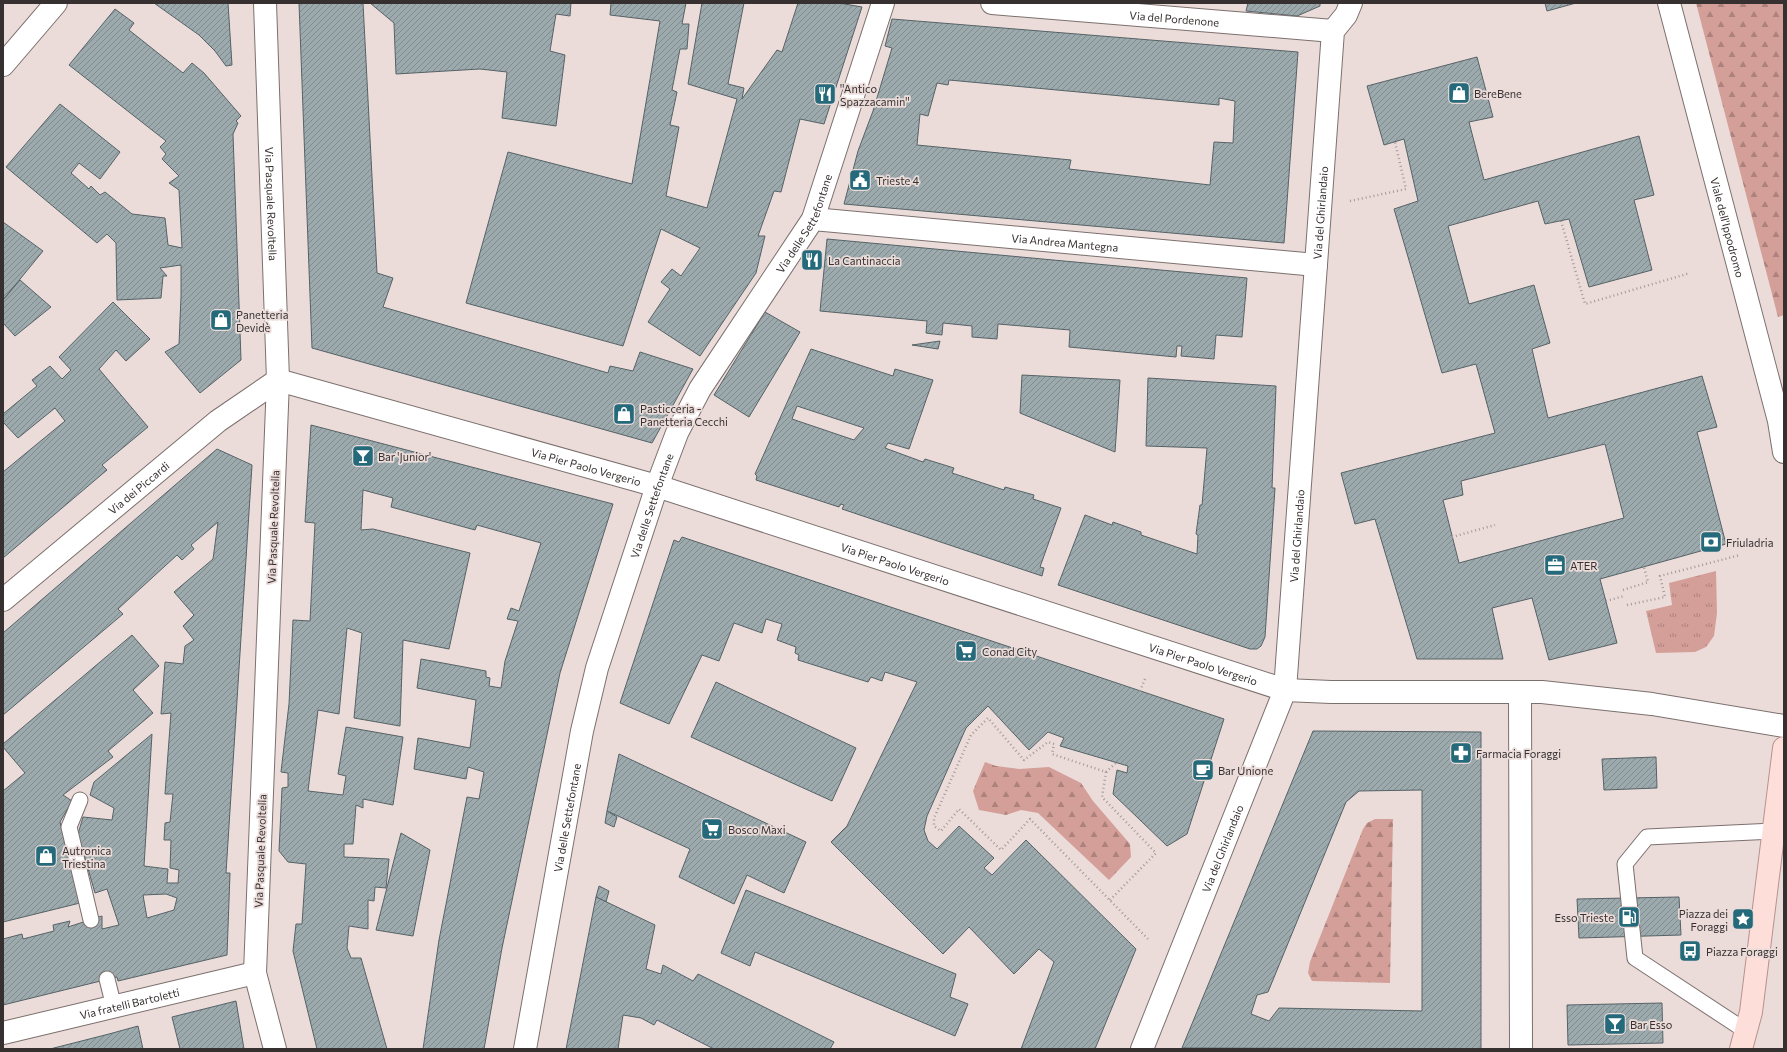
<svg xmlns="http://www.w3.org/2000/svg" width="1787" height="1052" font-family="Commissioner,sans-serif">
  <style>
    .grass { fill: url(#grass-tufts) }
    .forest { fill: url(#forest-firs) }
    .building { fill: url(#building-hatch); stroke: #566266; fill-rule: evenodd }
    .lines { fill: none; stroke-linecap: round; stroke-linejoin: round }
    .lane-casing { stroke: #7c706e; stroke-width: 17 }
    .street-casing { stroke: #7c706e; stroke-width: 24 }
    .secondary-casing { stroke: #7c706e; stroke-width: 24 }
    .primary-casing { stroke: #b7938e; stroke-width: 24 }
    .path { stroke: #a49998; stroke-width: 2.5; stroke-dasharray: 1 3; stroke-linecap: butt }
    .lane { stroke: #fff; stroke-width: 15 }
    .street { stroke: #fff; stroke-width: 22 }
    .secondary { stroke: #fff; stroke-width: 22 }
    .primary { stroke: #feded9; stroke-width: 22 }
    .labels { text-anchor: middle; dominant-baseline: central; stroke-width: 3.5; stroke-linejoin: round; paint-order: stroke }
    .street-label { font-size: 11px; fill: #363130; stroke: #ebdcda }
    .poi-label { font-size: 11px; fill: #363130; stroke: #ebdcda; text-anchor: start }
  </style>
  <defs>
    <pattern id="grass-tufts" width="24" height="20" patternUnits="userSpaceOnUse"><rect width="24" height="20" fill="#d49f98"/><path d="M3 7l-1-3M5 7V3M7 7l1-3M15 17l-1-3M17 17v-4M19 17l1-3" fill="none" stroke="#ad827c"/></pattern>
    <pattern id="forest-firs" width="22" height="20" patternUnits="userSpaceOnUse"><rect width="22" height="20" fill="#d49f98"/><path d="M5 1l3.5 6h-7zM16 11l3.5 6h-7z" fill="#ad827c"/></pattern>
    <pattern id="building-hatch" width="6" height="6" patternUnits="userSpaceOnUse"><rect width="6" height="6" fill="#9caaad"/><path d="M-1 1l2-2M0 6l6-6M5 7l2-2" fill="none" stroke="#808b8d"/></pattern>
  </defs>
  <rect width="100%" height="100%" fill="#ebdcda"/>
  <path class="grass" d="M1716,571L1717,613L1714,636L1706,647L1695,652L1656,653L1646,611L1672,605L1669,583Z"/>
  <g class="forest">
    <path d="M1696,3H1784V315L1778,317Z"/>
    <path d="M985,762L996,766L1019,769L1049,767L1081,783L1093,801L1130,844L1131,857L1109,880L1038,813L1021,810L1006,815L979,810L973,791Z"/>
    <path d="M1375,819H1393L1390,983L1312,981L1308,973L1310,962L1363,829L1367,823Z"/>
  </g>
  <g class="building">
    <path d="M154,3H228L232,65L226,66L215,51L199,35Z"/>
    <path d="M299,3H363L377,273L393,278L383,307L608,373L610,366L633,371L640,352L693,369L652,443L312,348Z"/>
    <path d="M370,3H571L570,16L556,14L550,51L565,55L556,126L502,118L507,72L480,69L396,74L394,23Z"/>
    <path d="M611,3H686L682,24H689L687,49H680L672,90L677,92L670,125L679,127L666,196L707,208L737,99L688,84L702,3H744L728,84L744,88L742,99L777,50L782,52L798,3H839L862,7L824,124L800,119L781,192L774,191L758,236H765L756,273L700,356L648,322L670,289L661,282L672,269L681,276L700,248L661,229L623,346L466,303L508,152L632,184L660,21L610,15Z"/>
    <path d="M1248,3H1320V6L1297,16L1246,11Z"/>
    <path d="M1545,3H1576L1547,11Z"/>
    <path d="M115,9L134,23L129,30L183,73L192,63L204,73L241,116L236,121L238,123L233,134L241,360L200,393L165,352L179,344L181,297V265L160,268L167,276H163L161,298L117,300L116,243L107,234L97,243L6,167L60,104L120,152L100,179L79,163L71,173L89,189L91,186L100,195L105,192L132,214L165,218L168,245L182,248L179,190L169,183L179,176L162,159L166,154L160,147L166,141L69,65Z"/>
    <path d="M892,19L1298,52L1284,243L844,204L858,151L873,111L892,48L885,46ZM949,80L1219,105V98L1235,101L1233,143L1214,142L1210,185L1069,169L1071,160L917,145L920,114L928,116L937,83L948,85Z"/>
    <path d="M1477,57L1493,117L1469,122L1484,180L1639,136L1654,195L1634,200L1652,270L1589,287L1569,219L1545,224L1538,201L1448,226L1469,304L1534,285L1550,343L1532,349L1548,418L1702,376L1717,427L1697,432L1726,544L1600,579L1617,643L1549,660L1532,598L1492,608L1503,659H1417L1375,519L1355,524L1341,473L1495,433L1476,364L1442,373L1394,209L1418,201L1404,139L1384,145L1367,86ZM1605,444L1624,518L1459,563L1443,500L1463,495L1461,481Z"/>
    <path d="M3,222L43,251L3,300Z"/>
    <path d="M827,239L1247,278L1242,337L1216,335L1214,359L1181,356L1182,346H1177L1176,357L1069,347L1070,330L998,324L997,339L972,337V326L943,323L942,335L926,333L927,321L820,311Z"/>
    <path d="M20,280L51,307L15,336L3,323V300Z"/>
    <path d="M113,302L150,339L126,361L116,350L99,369L148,427L102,465L107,470L3,558V472L65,421L55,408L18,438L3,422V414L37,386L32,380L50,366L62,379L71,370L59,357Z"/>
    <path d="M765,312L800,332L749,417L714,395Z"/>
    <path d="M940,341L938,349L912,345Z"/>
    <path d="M811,349L893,376L895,369L933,380L909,449L888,443L885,448L923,462L925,459L954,468L952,473L1004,490L1005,487L1034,495L1033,499L1061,508L1040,567L1044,568L1042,576L842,509L844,505L841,504L839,507L756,480L757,476L755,474ZM797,406L864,428L854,440L792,419Z"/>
    <path d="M1022,375L1120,380L1115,452L1020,413Z"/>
    <path d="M1148,378L1276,386L1272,488H1275L1265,637L1261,646L1257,649H1250L1058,585L1085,515L1112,525L1113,522L1141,532V535L1197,554L1198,535L1196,534L1200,505H1202L1207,448L1146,446Z"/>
    <path d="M311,425L613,504L560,673L502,948L484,1049H423L439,940L467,797L479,799L484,772L468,767L466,779L414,769L418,738L470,748L476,700L417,688L421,659L486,671V677L490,678L489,686L501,688L505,661L518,621L507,619L511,608L519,611L541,543L477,525L475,530L391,507L393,498L363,490L361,530L373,529L470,553L449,649L403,640L400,726L354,718L362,633L347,628L339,714L318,710L308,791L343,795L346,776L338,774L346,727L403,737L393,805L363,799V808L356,805L353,844H344V857L389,859L386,888L375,887L374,901L368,900V929L349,926L347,948L351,958H361L387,1049H317L293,951L296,924H302L306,864L288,862L279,851L282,788L288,787V773L281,772L289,704L293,620L310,621L315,523L305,522Z"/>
    <path d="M217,449L252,465L226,873H230L227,955L118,981L117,977L3,1005V939L22,934L23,939L54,931L53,925L70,921L68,927L102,916V929L119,925L107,889L95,893L78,834L83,817L112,820L114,808L90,795L94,782L152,734L144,866L168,869L167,883H178L179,870L170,868L171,840H164L165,823L170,822L173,794H165L171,713L161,714L165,662L183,664L185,646L194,640L183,626L194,615L174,592L213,559L218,522L191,545L194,549L182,560L177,555L118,609L123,614L3,715V633ZM166,894L177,898L174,910L147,918L143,895Z"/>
    <path d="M682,537L1224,719L1187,834L1167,846L1113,794L1117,770L1127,773L1128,766L1060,746L1064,738L1048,732L1029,750L988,706L966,728L927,816L924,830L928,841L937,849L959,826L994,858L984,868L992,875L1026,840L1136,949L1095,1049H1021L1054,962L1039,949L1014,974L969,927L943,954L831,842L847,826L917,682L885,672L882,681L871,677L868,682L798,660L799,655L795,653L796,647L777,640L782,624L766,619L762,633L734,623L719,661L702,655L669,724L620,703L674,540L679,542Z"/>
    <path d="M132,635L159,666L133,690L153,713L108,751L113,757L63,795L72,801L60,822L80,903L3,922V791L25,773L3,747V744Z"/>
    <path d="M716,682L856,748L832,801L691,737Z"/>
    <path d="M1313,731L1481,732V1049L1182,1048ZM1422,790V1011L1279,1008L1269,1021L1251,1014L1257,995L1268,992L1346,802L1359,791Z"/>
    <path d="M619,754L806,842L784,893L747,875L734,904L679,877L690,849L607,811Z"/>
    <path d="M1656,757L1657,788L1604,790L1602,759Z"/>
    <path d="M607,811L617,817L614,827L605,823Z"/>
    <path d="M401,833L430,850L413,936L376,930Z"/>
    <path d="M599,886L609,891L606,902L596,897Z"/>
    <path d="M746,890L956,974L950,997L968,1004L955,1036L755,952L750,966L721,953Z"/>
    <path d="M596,897L655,925L646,969L661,974L663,965L693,981L698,974L834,1042L830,1049H714L657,1020L654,1025L641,1018L623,1015L618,1049H566Z"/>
    <path d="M1679,897L1681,935L1579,938L1577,899Z"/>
    <path d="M236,1001L244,1049H180L172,1017Z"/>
    <path d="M1662,1003L1663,1043L1568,1045L1567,1005Z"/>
    <path d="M138,1026L143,1049H50L109,1034Z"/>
  </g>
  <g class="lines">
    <g class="lane-casing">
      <g id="lane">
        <path d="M80,800L69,827L91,920"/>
        <path d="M107,979L114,1007"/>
        <path d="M1746,1031L1635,958L1625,864L1647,837L1774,831"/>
      </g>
    </g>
    <g class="street-casing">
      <g id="street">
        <path id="s1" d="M992,3L1333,31"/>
        <path id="s2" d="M813,219L1316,265"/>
        <path d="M1520,692L1521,1049"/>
        <path id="s3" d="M3,1033L255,973"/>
        <path id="s4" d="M525,1049L582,731L597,668L657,486L677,433L700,389L813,219L883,3"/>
        <path id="s5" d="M1142,1049L1285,690L1333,31L1346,15L1351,3"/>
      </g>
    </g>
    <g class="secondary-casing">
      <g id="secondary">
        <path id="s6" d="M265,3L278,380L255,973L275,1049"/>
        <path id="s7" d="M1669,3L1779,421L1784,452"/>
        <path d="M3,65L56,3"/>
        <path id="s8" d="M278,380L657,486L1285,690L1331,692H1542L1652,704L1784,726"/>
        <path id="s9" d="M3,600L218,421L278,380"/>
      </g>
    </g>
    <g class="primary-casing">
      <path id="primary" d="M1741,1049L1751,1012L1784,748"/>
    </g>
    <g class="path">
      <path d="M1350,201L1406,189L1395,142"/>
      <path d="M1561,221L1585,304L1690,273"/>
      <path d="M1452,537L1495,525"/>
      <path d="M1623,590L1648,582L1644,567"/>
      <path d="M1606,601L1624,596"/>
      <path d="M1627,605L1665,597L1660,576L1740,555"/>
      <path d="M1140,691L1145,679"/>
      <path d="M1106,772L1117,762"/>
      <path d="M1110,900L1156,853L1102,797L1106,772L1052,754L1054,744L1048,742L1024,760L988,718L971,735L934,818V826L941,831L959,809L1001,850L1030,819L1148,939"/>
    </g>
    <use href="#lane" class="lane"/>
    <use href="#street" class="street"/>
    <use href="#secondary" class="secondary"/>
    <use href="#primary" class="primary"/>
  </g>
  <defs>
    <g id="shop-square" transform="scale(1.15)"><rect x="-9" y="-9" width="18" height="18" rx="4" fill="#256a7a" stroke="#ebdcda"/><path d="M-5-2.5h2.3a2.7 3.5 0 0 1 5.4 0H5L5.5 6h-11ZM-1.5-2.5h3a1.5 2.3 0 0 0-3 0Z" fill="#fff"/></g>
    <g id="restaurant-square" transform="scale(1.15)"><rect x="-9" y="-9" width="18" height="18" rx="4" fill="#256a7a" stroke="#ebdcda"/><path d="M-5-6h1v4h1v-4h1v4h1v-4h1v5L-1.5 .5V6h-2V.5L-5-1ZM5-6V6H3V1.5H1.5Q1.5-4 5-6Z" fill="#fff"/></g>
    <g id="civic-square" transform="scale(1.15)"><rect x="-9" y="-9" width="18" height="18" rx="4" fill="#256a7a" stroke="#ebdcda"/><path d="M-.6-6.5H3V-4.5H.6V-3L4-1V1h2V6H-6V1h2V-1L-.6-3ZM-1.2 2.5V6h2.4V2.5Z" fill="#fff"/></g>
    <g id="bar-square" transform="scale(1.15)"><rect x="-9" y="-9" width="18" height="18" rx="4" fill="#256a7a" stroke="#ebdcda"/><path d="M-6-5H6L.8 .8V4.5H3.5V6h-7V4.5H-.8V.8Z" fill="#fff"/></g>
    <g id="bank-square" transform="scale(1.15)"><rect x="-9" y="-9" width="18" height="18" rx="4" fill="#256a7a" stroke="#ebdcda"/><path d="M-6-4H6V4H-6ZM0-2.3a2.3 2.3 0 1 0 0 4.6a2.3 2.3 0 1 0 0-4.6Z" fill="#fff"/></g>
    <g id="office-square" transform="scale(1.15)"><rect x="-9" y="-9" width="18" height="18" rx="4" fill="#256a7a" stroke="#ebdcda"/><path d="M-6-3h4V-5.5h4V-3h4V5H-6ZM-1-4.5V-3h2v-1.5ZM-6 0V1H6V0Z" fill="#fff"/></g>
    <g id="supermarket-square" transform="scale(1.15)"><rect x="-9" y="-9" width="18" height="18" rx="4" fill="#256a7a" stroke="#ebdcda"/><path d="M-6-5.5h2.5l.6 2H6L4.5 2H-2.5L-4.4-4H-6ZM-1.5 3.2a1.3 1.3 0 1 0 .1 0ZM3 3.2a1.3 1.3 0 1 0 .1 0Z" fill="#fff"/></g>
    <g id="pharmacy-square" transform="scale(1.15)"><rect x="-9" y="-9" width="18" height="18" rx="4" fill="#256a7a" stroke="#ebdcda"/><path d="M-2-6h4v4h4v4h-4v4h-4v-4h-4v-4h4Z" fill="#fff"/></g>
    <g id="cafe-square" transform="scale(1.15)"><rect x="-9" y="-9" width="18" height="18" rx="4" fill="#256a7a" stroke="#ebdcda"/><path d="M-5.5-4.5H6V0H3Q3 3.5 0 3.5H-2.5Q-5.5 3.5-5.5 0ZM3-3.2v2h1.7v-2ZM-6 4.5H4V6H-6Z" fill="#fff"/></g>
    <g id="fuel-square" transform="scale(1.15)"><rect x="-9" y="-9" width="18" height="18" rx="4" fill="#256a7a" stroke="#ebdcda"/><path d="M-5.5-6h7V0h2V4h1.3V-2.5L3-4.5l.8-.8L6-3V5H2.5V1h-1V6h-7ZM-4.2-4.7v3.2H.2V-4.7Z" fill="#fff"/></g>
    <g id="sight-square" transform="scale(1.15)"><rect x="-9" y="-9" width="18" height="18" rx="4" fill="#256a7a" stroke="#ebdcda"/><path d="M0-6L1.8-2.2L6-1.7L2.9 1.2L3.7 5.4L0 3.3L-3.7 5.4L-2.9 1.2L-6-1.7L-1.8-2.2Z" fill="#fff"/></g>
    <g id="bus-square" transform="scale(1.15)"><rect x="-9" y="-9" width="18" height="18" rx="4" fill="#256a7a" stroke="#ebdcda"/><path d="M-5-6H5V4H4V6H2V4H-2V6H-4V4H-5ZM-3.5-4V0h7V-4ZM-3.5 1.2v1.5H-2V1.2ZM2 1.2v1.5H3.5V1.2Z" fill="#fff"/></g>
  </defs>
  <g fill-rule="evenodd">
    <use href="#shop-square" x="1459" y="93"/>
    <use href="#restaurant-square" x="825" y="94"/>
    <use href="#civic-square" x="860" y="180"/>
    <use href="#restaurant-square" x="812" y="260"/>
    <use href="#shop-square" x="221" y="320"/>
    <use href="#shop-square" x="624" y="414"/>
    <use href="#bar-square" x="363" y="456"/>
    <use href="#bank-square" x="1711" y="542"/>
    <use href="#office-square" x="1555" y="565"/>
    <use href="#supermarket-square" x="966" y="651"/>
    <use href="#pharmacy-square" x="1461" y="753"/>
    <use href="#cafe-square" x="1203" y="770"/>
    <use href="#supermarket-square" x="712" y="829"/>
    <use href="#shop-square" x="46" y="856"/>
    <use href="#fuel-square" x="1629" y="917"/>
    <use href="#sight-square" x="1743" y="919"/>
    <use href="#bus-square" x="1690" y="951"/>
    <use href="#bar-square" x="1615" y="1024"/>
  </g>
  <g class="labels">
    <g class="street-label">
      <text stroke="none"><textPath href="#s1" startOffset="183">Via del Pordenone</textPath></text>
      <text stroke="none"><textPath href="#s6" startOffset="201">Via Pasquale Revoltella</textPath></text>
      <text stroke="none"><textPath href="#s5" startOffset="865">Via del Ghirlandaio</textPath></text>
      <text stroke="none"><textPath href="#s4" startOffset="882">Via delle Settefontane</textPath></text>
      <text stroke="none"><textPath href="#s7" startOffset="232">Viale dell'Ippodromo</textPath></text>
      <text stroke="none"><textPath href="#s2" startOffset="253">Via Andrea Mantegna</textPath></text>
      <text stroke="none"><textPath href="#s8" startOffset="320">Via Pier Paolo Vergerio</textPath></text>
      <text stroke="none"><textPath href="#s9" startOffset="176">Via dei Piccardi</textPath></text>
      <text stroke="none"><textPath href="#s4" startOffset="559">Via delle Settefontane</textPath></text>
      <text transform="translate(273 527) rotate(-88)">Via Pasquale Revoltella</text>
      <text stroke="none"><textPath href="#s5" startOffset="541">Via del Ghirlandaio</textPath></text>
      <text stroke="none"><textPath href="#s8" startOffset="644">Via Pier Paolo Vergerio</textPath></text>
      <text stroke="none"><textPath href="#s8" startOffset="968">Via Pier Paolo Vergerio</textPath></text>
      <text stroke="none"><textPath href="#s4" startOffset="235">Via delle Settefontane</textPath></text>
      <text stroke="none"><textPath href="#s5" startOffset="216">Via del Ghirlandaio</textPath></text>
      <text transform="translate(260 851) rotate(-88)">Via Pasquale Revoltella</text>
      <text stroke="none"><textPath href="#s3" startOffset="130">Via fratelli Bartoletti</textPath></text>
    </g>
    <g class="poi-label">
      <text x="840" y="88">''Antico<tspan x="840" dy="13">Spazzacamin''</tspan></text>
      <text x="1474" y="93">BereBene</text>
      <text x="876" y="180">Trieste 4</text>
      <text x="828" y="260">La Cantinaccia</text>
      <text x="236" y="314">Panetteria<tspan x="236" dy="13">Devidè</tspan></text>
      <text x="640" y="408">Pasticceria -<tspan x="640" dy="13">Panetteria Cecchi</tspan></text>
      <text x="378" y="456">Bar 'Junior'</text>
      <text x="1726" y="542">Friuladria</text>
      <text x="1570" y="565">ATER</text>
      <text x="982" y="651">Conad City</text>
      <text x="1476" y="753">Farmacia Foraggi</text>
      <text x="1218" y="770">Bar Unione</text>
      <text x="728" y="829">Bosco Maxi</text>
      <text x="62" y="850">Autronica<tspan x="62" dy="13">Triestina</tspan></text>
      <text x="1728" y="913" text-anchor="end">Piazza dei<tspan x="1728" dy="13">Foraggi</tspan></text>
      <text x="1614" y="917" text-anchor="end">Esso Trieste</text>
      <text x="1706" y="951">Piazza Foraggi</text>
      <text x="1630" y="1024">Bar Esso</text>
    </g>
  </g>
  <rect width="1787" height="1052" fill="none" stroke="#363130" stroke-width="8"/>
</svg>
